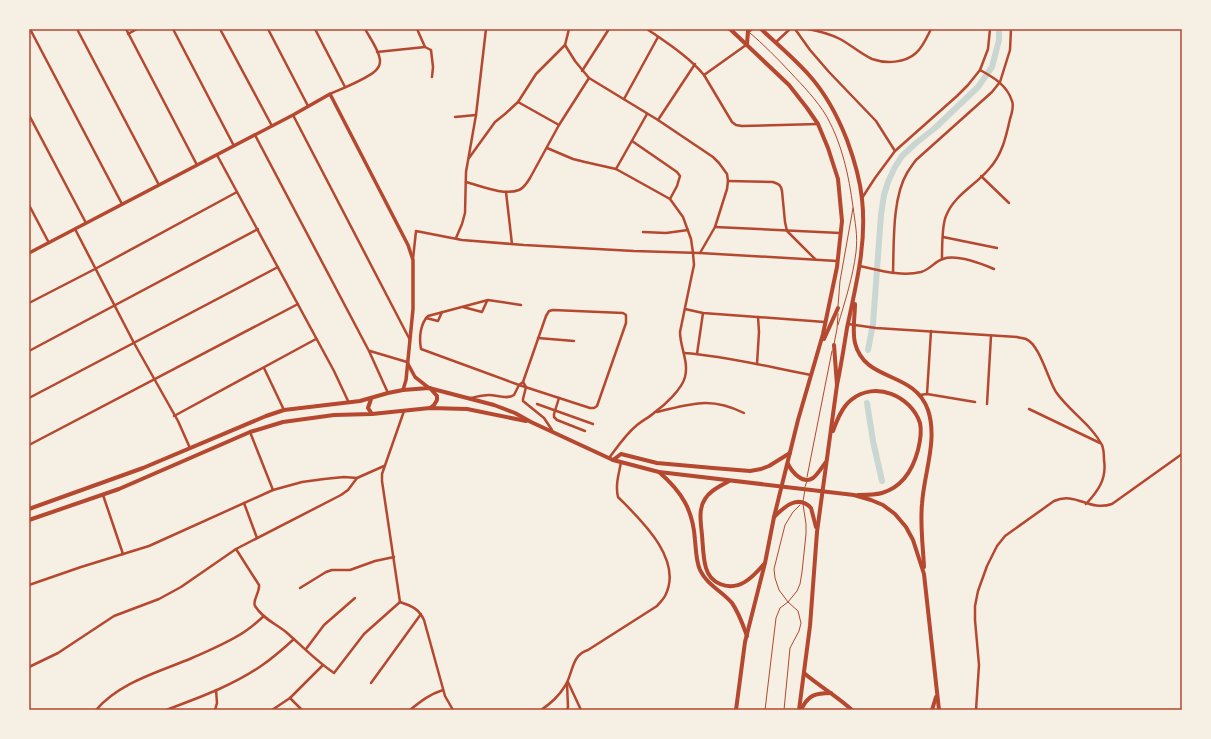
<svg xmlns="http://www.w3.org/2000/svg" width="1211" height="739" font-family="Quicksand,sans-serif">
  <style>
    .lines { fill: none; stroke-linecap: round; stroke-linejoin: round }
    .canal { stroke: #c9d6d2; stroke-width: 6 }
    .service { stroke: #b5482f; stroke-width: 1 }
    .minor { stroke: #b5482f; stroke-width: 2.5 }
    .secondary { stroke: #b5482f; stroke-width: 3.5 }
    .trunk { stroke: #b5482f; stroke-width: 4 }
    .neatline { fill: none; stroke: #b5482f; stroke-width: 1.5 }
  </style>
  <rect width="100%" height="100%" fill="#f6efe4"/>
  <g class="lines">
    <g class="canal">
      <path d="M868,350L873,324L881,215L884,195L888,182L895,167L902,156L916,143L935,128L978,87L992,67L999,40V29"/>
      <path d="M867,403L873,441L882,481"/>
    </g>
    <g class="service">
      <path d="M749,32C764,45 777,58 790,72C803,86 817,100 827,117C842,144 849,176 853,207C855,222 858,236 856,252C853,277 845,301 838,325"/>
      <path d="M838,306L840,281L853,208"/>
      <path d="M834,344L837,329L838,314"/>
      <path d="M807,477L832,351"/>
      <path d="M805,487L807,481"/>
      <path d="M803,501L805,490"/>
      <path d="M765,710L776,618L780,608L788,602L797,591L800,584L802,572L806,534V524L803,504"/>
      <path d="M784,710L790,648L799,631L801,623L798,611L788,602L779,590L775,578L774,569L785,525L793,512L800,505"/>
    </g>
    <g class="minor">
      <path d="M30,29L122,204"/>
      <path d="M77,29L159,185"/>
      <path d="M126,29L197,165"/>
      <path d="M173,29L234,146"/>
      <path d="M220,29L272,126"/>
      <path d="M268,29L308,106"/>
      <path d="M315,29L345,87"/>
      <path d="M417,29L425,47L431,50L433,67L432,77"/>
      <path d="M569,29L565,45L575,61L589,78L658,120L713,157L719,163L727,174L728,181L727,189L715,227L700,253"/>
      <path d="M647,29C667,43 688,56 704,75L732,122L736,125L742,126L818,124"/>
      <path d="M795,29L810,50L829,72L876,121L895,151"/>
      <path d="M808,29C819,31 830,34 840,39C851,45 861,54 872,59C886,64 905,63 916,53C923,47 927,37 931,29"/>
      <path d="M128,34L137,29"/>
      <path d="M776,42L790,29"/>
      <path d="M377,52L425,47"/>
      <path d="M582,71L609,29"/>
      <path d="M704,75L746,45"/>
      <path d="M330,94C341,89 372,77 377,69C379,67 380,63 380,60C379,50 370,38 365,29"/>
      <path d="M624,99L658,37"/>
      <path d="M518,102L559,125"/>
      <path d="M29,115L86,223"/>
      <path d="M293,115L410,340"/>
      <path d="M455,117L476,115"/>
      <path d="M658,120L695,64"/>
      <path d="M255,135L369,351L388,393"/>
      <path d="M632,141L677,172L680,176L677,186L670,199"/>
      <path d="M547,148L573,159L585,162L616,169L670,199L683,217L691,239L693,253L694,265L691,279L680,332C680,347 689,362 685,377C682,389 665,405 655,412C650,417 643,420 637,425C626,434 618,446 609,458"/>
      <path d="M217,155L334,371L349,403"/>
      <path d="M469,158L495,122L505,114L518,102L536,74L565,45"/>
      <path d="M616,169L647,114"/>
      <path d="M981,176L1009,203"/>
      <path d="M728,181L773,182C779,184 781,185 782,191L785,222L787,231L815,259"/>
      <path d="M466,182C481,186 504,196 519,190C524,188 527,183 530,178L559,125L589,78"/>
      <path d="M506,192L512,244"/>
      <path d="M862,198L875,178L895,151L957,96L968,85L980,70L988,49L990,29"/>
      <path d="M29,205L49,243"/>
      <path d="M715,227L840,233"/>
      <path d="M75,229L134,343L178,421L190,448"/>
      <path d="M643,232L666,233L688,230"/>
      <path d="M943,237L997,248"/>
      <path d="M456,238L462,224L465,213L466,172L476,115L486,29"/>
      <path d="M413,259L416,231L462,240L524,245L634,251L700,253L837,261"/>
      <path d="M942,259C942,248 942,225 946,216C954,195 976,185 989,169C1002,155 1006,137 1010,119C1012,113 1014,106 1012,101C1007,85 993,77 980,70"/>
      <path d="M860,266C879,270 901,277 921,272C931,269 935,261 943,259C956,254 982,264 994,269"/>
      <path d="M893,273C894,244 892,198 907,173C910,168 913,164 916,160L992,92L1000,82L1010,50L1011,29"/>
      <path d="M29,303L95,269L237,192"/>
      <path d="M463,307L482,312L487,301"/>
      <path d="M685,309L703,313L825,322"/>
      <path d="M426,318L438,321L442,312"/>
      <path d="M848,324L876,328L1017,337C1020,338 1023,338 1026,339C1040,345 1048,380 1056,392C1069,411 1091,424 1102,445C1104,450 1104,456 1104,460C1107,479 1098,491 1086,504"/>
      <path d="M538,338L574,341"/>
      <path d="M29,351L258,229"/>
      <path d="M370,351L407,362"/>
      <path d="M684,353C726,356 769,367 811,375"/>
      <path d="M697,354L703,313"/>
      <path d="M757,364L759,332L758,317"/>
      <path d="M264,368L284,410"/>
      <path d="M523,382L526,387L523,399V401L544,418L552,430"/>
      <path d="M927,394L931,331"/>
      <path d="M920,395L927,394L975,402"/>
      <path d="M29,398L278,267"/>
      <path d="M470,398C476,397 483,395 489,395C497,395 507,400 514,395L519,385L523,382L546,316L549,311L553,310L623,313L626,315V323L597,406L594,408H590L519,385L421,349C419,338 420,324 428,316L488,300L521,305"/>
      <path d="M559,398L554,414V417L557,420L585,431"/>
      <path d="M537,404L593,424"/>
      <path d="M987,404L991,336"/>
      <path d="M1029,409L1100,443"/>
      <path d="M657,412C691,404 710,396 744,413"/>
      <path d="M174,416L316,339"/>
      <path d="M250,432L273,490"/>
      <path d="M29,445L298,304"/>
      <path d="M103,495L123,554"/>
      <path d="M244,503L257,538"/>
      <path d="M236,549L259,585C260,593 252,600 255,606C262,618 276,624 286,632C302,646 316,661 334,673L364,634L400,602"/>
      <path d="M29,585L81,567L149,546L273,490L302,482L324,479L344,477L357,478L384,466"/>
      <path d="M300,588L326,572L332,570H350L375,561L394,557"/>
      <path d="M400,602L382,481V474L404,411"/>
      <path d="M400,602C412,606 419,609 424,620L445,696L453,710"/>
      <path d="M306,649L324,625L355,598"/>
      <path d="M29,667L58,653L114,616L159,599L181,587L236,549L341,495L348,490L357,478"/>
      <path d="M568,682L581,710"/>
      <path d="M371,683L421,614"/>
      <path d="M290,698L302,710"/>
      <path d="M96,710C120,682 159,672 192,658C210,650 232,641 247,630C253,626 258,621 264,616"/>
      <path d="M166,710C198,698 232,686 261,666C273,658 283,649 294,639"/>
      <path d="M215,710L217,703L216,690"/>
      <path d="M272,710L290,698L323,665"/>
      <path d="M410,710C421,701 430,694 443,690"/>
      <path d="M541,710C550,704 559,696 565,686C573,674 571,655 588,650L657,606C659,603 663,600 665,596C684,560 641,520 618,497C615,485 619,474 621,462"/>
      <path d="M567,710L568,707L567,683"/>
      <path d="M976,710L979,665L975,620V606L978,591L987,566L997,546L1005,536L1054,501C1076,491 1089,512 1112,504L1182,454"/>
    </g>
    <g class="secondary">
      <path d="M29,253L293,115L330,94L408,245L413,260V309L406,380L403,390"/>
      <path d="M408,364L415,377L429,388"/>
    </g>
    <g class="trunk">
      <path d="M730,29L789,85L807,108L818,124L828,148L838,179L842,221L837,267L823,334L798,420L774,517L765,563L745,642L736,710"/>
      <path d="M761,29C777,44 795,59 809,75C826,94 838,117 847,140C854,159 860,179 862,199C867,243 856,285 847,328C844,347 841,366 837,385"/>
      <path d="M747,44L748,31L751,29"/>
      <path d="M855,304C855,316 852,330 855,343C865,383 914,370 928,410C938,440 924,473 922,504C920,525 923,546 924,567"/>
      <path d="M824,339L838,308"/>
      <path d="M371,399L368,408L372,414"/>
      <path d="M430,408L434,405L437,400V396L430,388"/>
      <path d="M833,431C837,420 842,407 851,400C875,380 911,396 920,423C922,432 920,442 918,450C913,469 902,487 882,493C875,495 866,495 858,495"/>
      <path d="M613,460L621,454L657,463L713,468L750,471L761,469L769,466L790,453"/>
      <path d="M788,464C792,472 803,485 813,478C818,474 822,467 826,462"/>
      <path d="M659,472C682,492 693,510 695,540C696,550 696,561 700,570C707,585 722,591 732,603C739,613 743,625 747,636"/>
      <path d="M729,481C721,486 710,490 705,499C698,509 701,524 702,535C703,546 703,558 706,568C708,575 713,581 720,584C739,592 753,577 764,564"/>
      <path d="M29,509L143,468L266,416L284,410L360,401L388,393L403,390L429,388L494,405L515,413L531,422L613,460L659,472L854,495L871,500L883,505L895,514L906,527L913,540L924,574L939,710"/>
      <path d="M774,517C784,507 798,494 811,508L816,527"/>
      <path d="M29,520L119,489L250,432L283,422L334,415L372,414L430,408L467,409L526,421"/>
      <path d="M804,673C819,686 837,696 852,710"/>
      <path d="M799,710L810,626L817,532L837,385L834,345"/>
      <path d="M801,710C808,695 815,693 831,693"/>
      <path d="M932,710L936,697"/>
    </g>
  </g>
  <rect width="1211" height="739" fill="none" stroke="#f6efe4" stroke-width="60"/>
  <rect x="30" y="30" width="1151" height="679" class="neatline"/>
</svg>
